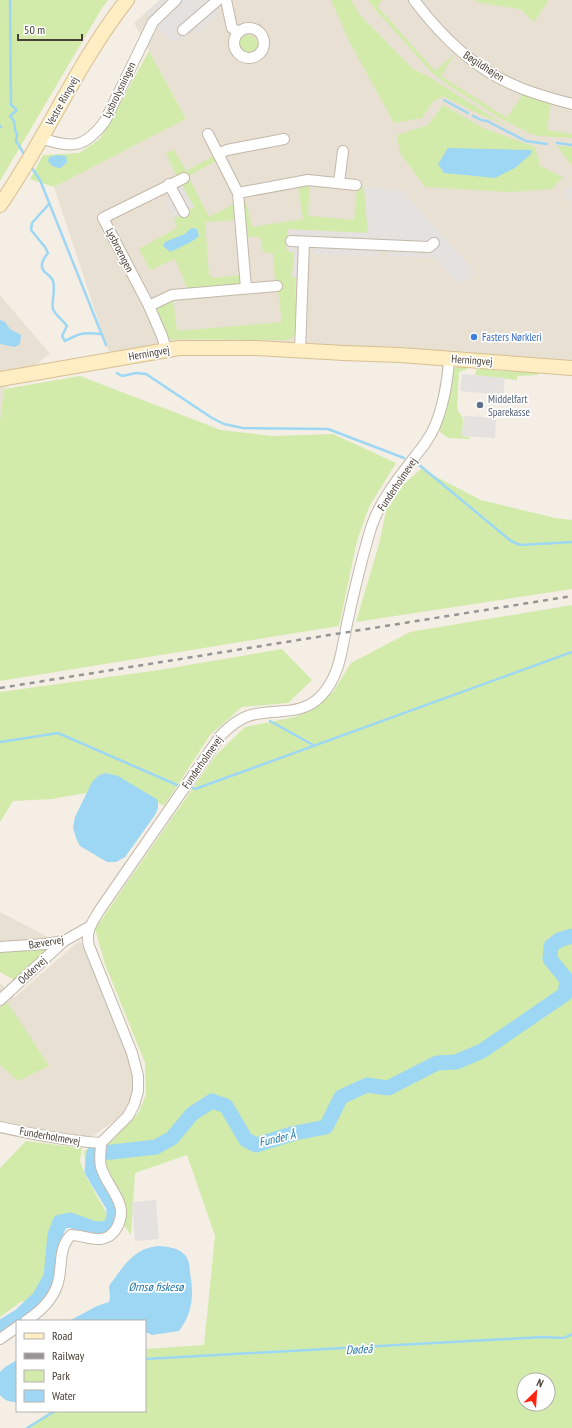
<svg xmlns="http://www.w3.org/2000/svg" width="572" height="1428" font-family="'PT Sans Narrow',sans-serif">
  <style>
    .residential { fill: #e8e0d3 }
    .green { fill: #d2ebab; fill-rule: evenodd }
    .parking { fill: #e4e1de }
    .water { fill: #9dd7f4 }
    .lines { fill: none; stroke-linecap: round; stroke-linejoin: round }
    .stream { stroke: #9dd7f4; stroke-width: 2.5 }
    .river { stroke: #9dd7f4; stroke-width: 15 }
    .street-casing { stroke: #c3b8aa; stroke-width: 12 }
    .secondary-casing { stroke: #d7c092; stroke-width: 16 }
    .street { stroke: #fff; stroke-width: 10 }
    .secondary { stroke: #ffedc4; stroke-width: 14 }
    .rail { stroke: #959595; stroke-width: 2.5; stroke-dasharray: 5 5; stroke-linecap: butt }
    .shop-dot { fill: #3f7fe0; stroke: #fff; stroke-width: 1.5 }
    .service-dot { fill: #5c6f8a; stroke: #fff; stroke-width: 1.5 }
    .labels { text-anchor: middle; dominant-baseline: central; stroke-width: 3.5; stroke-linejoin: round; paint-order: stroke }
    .street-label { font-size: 11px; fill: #473e34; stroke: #fff }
    .shop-label { font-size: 11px; fill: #366cbe; stroke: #fff; text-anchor: start }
    .service-label { font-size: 11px; fill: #4e5e75; stroke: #fff; text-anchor: start }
    .water-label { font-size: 12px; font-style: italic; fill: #2579a8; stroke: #fff }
  </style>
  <rect width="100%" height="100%" fill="#f4eee5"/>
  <g class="residential">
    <path d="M160,0H572V369L256,348L111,359L54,187L186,119L134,23Z"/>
    <path d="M0,295L50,354L4,389L0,421Z"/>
    <path d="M0,912L50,938L47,949L9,951L0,953Z"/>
    <path d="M80,940L105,990L134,1071L135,1088L131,1100L123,1114L92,1137L76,1138L0,1122V983L15,997Z"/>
  </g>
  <g class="green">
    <path d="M0,0H108L102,8L0,181Z"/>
    <path d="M331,0H351L359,14L413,69L429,77L505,125L477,113L443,96L433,102L422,118L394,123L350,43Z"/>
    <path d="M368,0H382L377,6L435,71L455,54L441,76L507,118L523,94L551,103L547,130L572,134V138L538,136L529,133L500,118L456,90L432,73L373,7Z"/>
    <path d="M475,0H549L534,22L520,9L481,3Z"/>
    <circle cx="248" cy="45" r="10"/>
    <path d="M149,51L186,119L54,187L30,179L43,155L79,153L100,139Z"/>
    <path d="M443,105L483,128L535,147L540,166L563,177L552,189L510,192L425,187L400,153L397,135L428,125Z"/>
    <path d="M557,146L572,147V166Z"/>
    <path d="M174,150L186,171L214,156L216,161L188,176L209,217L236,203V220L205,222L209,275L213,278L241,275V280L238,285L188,290L175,259L150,270L139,249L177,228L174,218L194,207L177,177L166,153Z"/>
    <path d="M310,184L308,213L309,216L354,220L357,188L364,187L368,233L288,229L286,249L289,252H294L292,277H295L296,333L292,338L288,340L169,339L156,312C159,305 166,303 173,300L177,331L282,322L277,282L275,281L273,253L263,252L260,237H246L244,201L245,197L252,227L303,219L298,186Z"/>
    <path d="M457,367H466L468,369L459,372L457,407L458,411L463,418L462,436L470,437L469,439L448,438L440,432L439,426L453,372L454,369Z"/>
    <path d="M479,367L500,371L537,372L538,375L517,376V380L475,375L477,368Z"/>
    <path d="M80,376L221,430L272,436L333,434L396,463L369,507L357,541L339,626L0,681V421L4,389Z"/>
    <path d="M421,469L481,500L555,518L572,520V589L356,622L379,544L389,497Z"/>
    <path d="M572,605V1428H26L51,1411H145V1349L204,1345L215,1236L187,1155L135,1173L131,1235L86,1173L84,1151L114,1139L139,1112L146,1094L145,1063L105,964L95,929L215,756L245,727L295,717L314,709L333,692L351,663L410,632ZM524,1380H548V1404H524Z"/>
    <path d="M282,649L312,680L288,703L242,707L210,735L164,806L104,774L92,792L52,799L13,801L0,822V692L159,670Z"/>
    <path d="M47,949L14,980L0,972V953L9,951Z"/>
    <path d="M7,1002L49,1066L18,1081L0,1065V1008Z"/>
    <path d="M26,1141L82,1148L80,1161L85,1175L106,1212L107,1219L104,1223C88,1228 79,1212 66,1215C41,1222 54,1256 49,1274C48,1280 33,1298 28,1304L22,1301L0,1317V1168Z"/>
  </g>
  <g class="parking">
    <path d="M160,0H225L217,8L220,13L197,33L192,30L185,38L170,41L145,13Z"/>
    <path d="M182,185L194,207L189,210L176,188Z"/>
    <path d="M364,187L402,190L475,272L460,286L435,258L388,256L389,250L290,237V230L368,233Z"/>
    <path d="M566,188H572V208H571V200L566,199Z"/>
    <path d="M171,197L181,215L174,218L165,201Z"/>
    <path d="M290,245L301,246L299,278L292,277L294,252H289Z"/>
    <path d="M315,247L377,250V256L314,254Z"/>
    <path d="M462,374L505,378L503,395L460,391Z"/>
    <path d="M464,416L496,418L495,438L462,436Z"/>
    <path d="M156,1200L159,1239L135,1241L132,1202Z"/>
  </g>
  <g class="water">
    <path d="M448,148L531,150L532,152L530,155L515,168L495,178L444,173L438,164Z"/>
    <path d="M57,155L66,156L67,162L61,168C55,168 51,166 48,161L49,157Z"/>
    <path d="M191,228L197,229L199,236C193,242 178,248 170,252L163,246L165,242L185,234Z"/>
    <path d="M0,320L5,322L10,329L21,335L20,344L15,347L0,344Z"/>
    <path d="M106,773L118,776L158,800V808L155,815L125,857L116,862H107L80,846L76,838L73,828L75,817L92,782L99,775Z"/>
    <path d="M160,1246C169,1247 179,1248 185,1255C189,1260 190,1267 190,1273C194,1295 193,1312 179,1331L152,1335L145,1332V1321H69L97,1306L109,1302L110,1297L109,1286C123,1267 134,1247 160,1246Z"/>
    <path d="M17,1360V1402C9,1402 5,1401 0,1395V1372L5,1367Z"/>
  </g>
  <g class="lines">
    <g class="stream">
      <path d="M10,0L11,105L16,109V111L10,116L14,121L15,130L17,135L16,141L24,154"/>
      <path d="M444,100L468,113"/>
      <path d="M473,116L481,120L487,121L526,141L547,144"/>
      <path d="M0,126L1,127"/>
      <path d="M557,143L572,145"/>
      <path d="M32,168L40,180L106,345"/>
      <path d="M49,204L32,223L31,230L45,247L48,253C45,257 41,261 42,267C43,274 51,274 53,281C56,290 51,302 53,309C54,314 63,320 67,326L62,336L65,341C80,333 84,332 100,334"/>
      <path d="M117,373L122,376L136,373L146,374L212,418L224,424L243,428L328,429L404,458"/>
      <path d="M418,464L511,541L520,545L572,542"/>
      <path d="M270,721L313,745"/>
      <path d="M0,742L58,733L177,785"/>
      <path d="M193,788L195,789L572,652"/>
      <path d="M145,1359L543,1337L564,1338L572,1334"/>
      <path d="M27,1428L55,1411"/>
    </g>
    <path class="river" d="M0,1328L20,1316L39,1298L51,1277L55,1235L60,1222L70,1220L95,1229L109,1228L114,1219V1207L92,1171L94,1153L112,1152L156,1147L172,1138L192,1114L212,1101L226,1106L246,1140L256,1145L295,1133L326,1127L341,1097L367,1085L388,1088L437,1063L456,1062L482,1051L565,994L567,980L550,959L551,946L559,940L572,936"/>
    <g class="street-casing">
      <g id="street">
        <path d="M226,0L232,28L239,32"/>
        <path d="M414,0C441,36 474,69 516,86C534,94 553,99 572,104"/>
        <circle cx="249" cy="43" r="15"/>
        <path d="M183,30L218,0"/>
        <path d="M208,134L238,193L246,288"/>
        <path d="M41,138C72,149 85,148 105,121L153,22L176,0"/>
        <path d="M218,154L227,150L284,139"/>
        <path d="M339,183L343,151"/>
        <path d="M169,184L184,212"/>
        <path d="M238,193L308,180L356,185"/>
        <path d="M291,241L429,247L434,243"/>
        <path d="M149,306L172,295L277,286"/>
        <path d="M166,349L162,336L149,306L103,218L184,178"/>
        <path d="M300,350L304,242"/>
        <path d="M0,947L45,944L64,941L89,927"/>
        <path d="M0,1000L64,941"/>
        <path d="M0,1127C33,1134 67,1141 101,1143"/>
        <path d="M26,1321C41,1311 56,1297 59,1278C62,1263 59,1247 71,1235C81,1235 92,1240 101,1239C107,1238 113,1234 116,1229C131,1204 108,1190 101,1167C99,1160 101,1150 101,1143L128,1116L134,1105L138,1091V1076L132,1053L89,946C85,932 92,923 99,911L221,735C229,727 237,720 248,716C272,708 300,717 320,697C341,676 342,646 348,619C355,588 362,556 372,525C381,499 400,476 417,454C422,448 427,441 431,434C442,414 448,382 449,358"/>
        <path d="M0,1339L17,1327"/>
      </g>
    </g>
    <g class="secondary-casing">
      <g id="secondary">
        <path d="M0,205C46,139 77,63 127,0"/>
        <path d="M0,379L179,348H256L344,353L400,355L572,368"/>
      </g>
    </g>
    <use href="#street" class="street"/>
    <use href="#secondary" class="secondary"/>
    <path class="rail" d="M0,688L572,596"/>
  </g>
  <circle class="shop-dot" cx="474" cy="337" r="4"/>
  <circle class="service-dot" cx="480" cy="405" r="4"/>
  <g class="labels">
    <g class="street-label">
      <text transform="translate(484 66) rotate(33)">Bøgildhøjen</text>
      <text transform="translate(119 90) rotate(-64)">Lysbrolysningen</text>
      <text transform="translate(62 101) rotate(-61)">Vestre Ringvej</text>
      <text transform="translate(120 250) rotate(63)">Lysbroengen</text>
      <text transform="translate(149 353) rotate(-10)">Herningvej</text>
      <text transform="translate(472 360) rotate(4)">Herningvej</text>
      <text transform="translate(397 484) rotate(-56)">Funderholmevej</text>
      <text transform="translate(202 762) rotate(-55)">Funderholmevej</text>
      <text transform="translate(46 942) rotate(-9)">Bævervej</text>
      <text transform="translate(32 970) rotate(-43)">Oddervej</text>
      <text transform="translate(50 1136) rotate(10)">Funderholmevej</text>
    </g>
    <g class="shop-label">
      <text x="482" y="337">Fasters Nørkleri</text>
    </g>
    <g class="service-label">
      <text x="488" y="399">Middelfart<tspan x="488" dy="13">Sparekasse</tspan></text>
    </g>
    <g class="water-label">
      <text transform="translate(277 1138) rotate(-13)">Funder Å</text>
      <text x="156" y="1286">Ørnsø fiskesø</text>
      <text transform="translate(359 1349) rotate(-3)">Dødeå</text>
    </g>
  </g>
  <rect x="16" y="1320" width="130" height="92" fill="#ffffff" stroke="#b5b2ae"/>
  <rect x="24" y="1333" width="20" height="6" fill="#ffedc4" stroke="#b5b2ae"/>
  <text x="52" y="1340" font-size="12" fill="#473e34">Road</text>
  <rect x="24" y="1353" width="20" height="6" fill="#959595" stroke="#b5b2ae"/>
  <text x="52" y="1360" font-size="12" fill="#473e34">Railway</text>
  <rect x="24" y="1370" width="20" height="12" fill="#d2ebab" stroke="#b5b2ae"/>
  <text x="52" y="1380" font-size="12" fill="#473e34">Park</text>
  <rect x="24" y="1390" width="20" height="12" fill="#9dd7f4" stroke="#b5b2ae"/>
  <text x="52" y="1400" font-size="12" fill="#473e34">Water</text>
  <g transform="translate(536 1392) rotate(25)"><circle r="19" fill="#ffffff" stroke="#b5b2ae"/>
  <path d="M0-3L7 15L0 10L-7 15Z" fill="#ff2411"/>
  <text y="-6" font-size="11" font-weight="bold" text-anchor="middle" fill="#473e34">N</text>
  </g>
  <path d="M18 34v6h64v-6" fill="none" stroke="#473e34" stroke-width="2"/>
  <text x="24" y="34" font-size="12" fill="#473e34" stroke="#ffffff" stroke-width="3" paint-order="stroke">50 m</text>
</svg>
